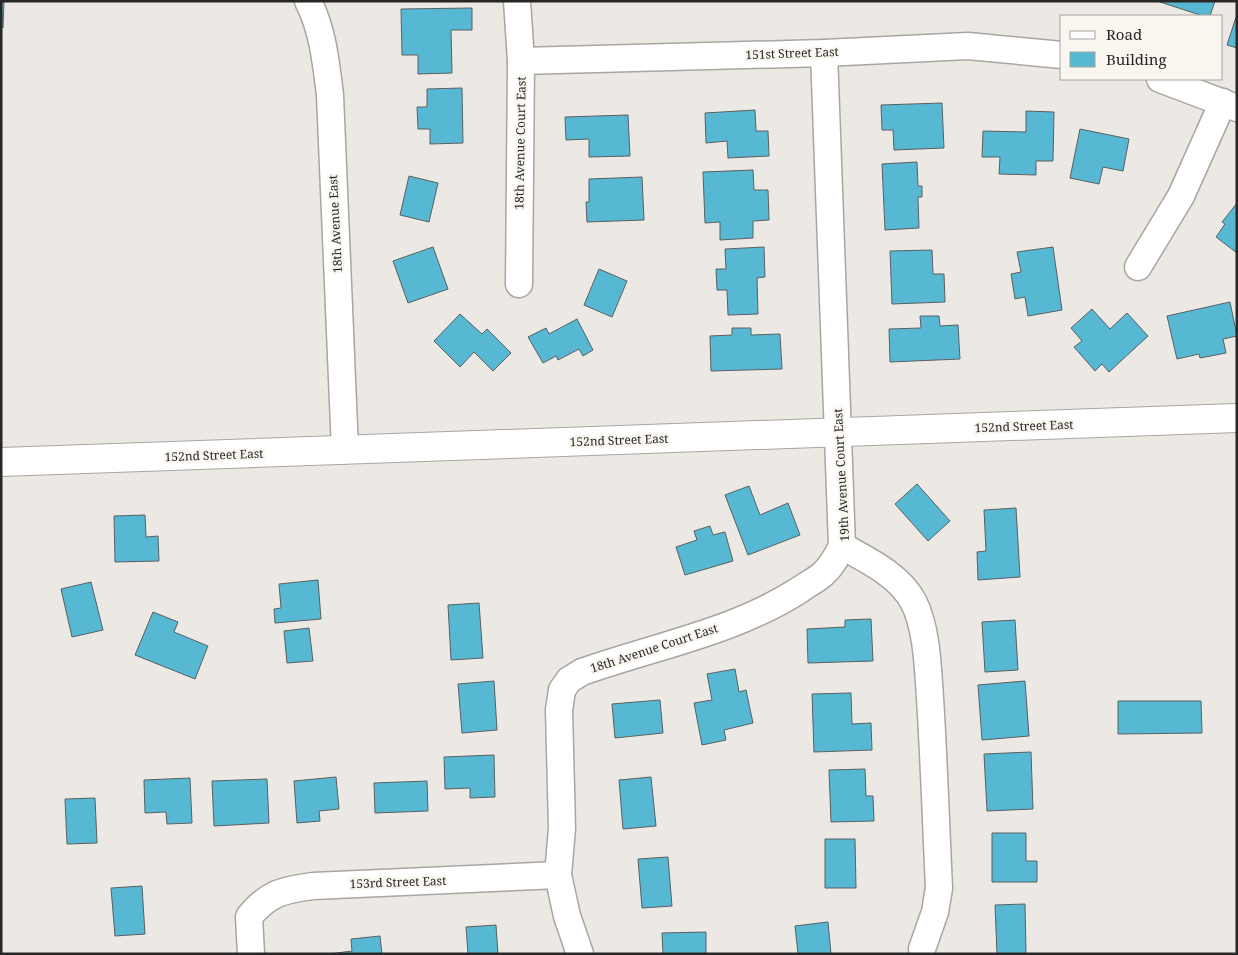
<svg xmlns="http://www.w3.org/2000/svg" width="1238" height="955" font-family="'Noto Serif',serif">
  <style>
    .building { fill: #57b8d3; stroke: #5a6062 }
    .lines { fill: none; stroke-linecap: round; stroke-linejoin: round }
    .minor-casing { stroke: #a9a6a1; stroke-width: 29 }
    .major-casing { stroke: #a9a6a1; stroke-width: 30 }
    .minor { stroke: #fff; stroke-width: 26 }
    .major { stroke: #fff; stroke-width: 28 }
    .labels { text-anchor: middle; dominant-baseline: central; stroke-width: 4.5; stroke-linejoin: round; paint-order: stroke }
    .street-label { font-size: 12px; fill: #282725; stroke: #f9f6f0 }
  </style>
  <rect width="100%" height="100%" fill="#ece8e3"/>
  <g class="building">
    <path d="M1,1H4L3,28L1,27Z"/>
    <path d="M1157,1H1215L1210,16H1203Z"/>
    <path d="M472,8V30H451L452,73L418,74V55H402L401,9Z"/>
    <path d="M1236,17H1237V48L1227,45Z"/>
    <path d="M462,88L463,143L430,144V129H418L417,107H427V89Z"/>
    <path d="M942,103L944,148L894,150L893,130H882L881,105Z"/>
    <path d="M755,110L756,131H768L769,156L728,158L727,141L706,143L705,113Z"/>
    <path d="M1026,111L1054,112L1053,161H1036V175L999,174L1000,157H982L983,131L1026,132Z"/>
    <path d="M628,115L630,156L589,157V139L566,140L565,117Z"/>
    <path d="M1080,129L1129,139L1123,171L1103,167L1099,184L1070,178Z"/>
    <path d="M917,162L918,186H922V197H918L919,228L885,230L882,164Z"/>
    <path d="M753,170L754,190H768L769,220L753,221V238L720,240V222L705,223L703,172Z"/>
    <path d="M409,176L438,183L429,222L400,215Z"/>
    <path d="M642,177L644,220L587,222L586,202H589V179Z"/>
    <path d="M1237,203V253L1216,237L1225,224L1222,222Z"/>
    <path d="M433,247L448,289L408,303L393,261Z"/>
    <path d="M764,247L765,277L757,278L758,314L728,315L727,290H717L716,269H726L725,249Z"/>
    <path d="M1053,247L1062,310L1028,316L1025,297L1015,299L1011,274L1021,272L1017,252Z"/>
    <path d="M932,250L933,274H944L945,302L892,304L890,251Z"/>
    <path d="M599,269L627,281L612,317L584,305Z"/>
    <path d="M1230,302L1237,336L1223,339L1226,353L1200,358L1199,354L1177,359L1167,316Z"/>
    <path d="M1092,309L1110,329L1127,313L1148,336L1109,372L1102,364L1095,371L1074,347L1082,341L1071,328Z"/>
    <path d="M460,314L482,334L487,329L511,353L493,371L474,352L460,367L434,341Z"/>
    <path d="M920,316H939L940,326L958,325L960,359L890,362L889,329L921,328Z"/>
    <path d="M577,319L593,350L583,356L579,349L558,360L556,356L543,363L528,337L546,328L549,334Z"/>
    <path d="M732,328H751V335L780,334L782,369L711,371L710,336L732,335Z"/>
    <path d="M917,484L950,521L928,541L895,504Z"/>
    <path d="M749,486L760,515L788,503L800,535L748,555L725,495Z"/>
    <path d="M1016,508L1020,577L978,580L977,552L986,551L984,510Z"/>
    <path d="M145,515L146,537L158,536L159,561L115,562L114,516Z"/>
    <path d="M710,526L713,535L725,532L733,561L685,575L676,547L697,540L694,531Z"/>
    <path d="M318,580L321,619L275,623L274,609L281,608L279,584Z"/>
    <path d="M91,582L103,630L72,637L61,589Z"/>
    <path d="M479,603L483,658L451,660L448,605Z"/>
    <path d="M153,612L178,622L174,632L208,646L195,679L135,655Z"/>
    <path d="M871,619L873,661L808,663L807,629L845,627V620Z"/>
    <path d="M1015,620L1018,670L985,672L982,622Z"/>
    <path d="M309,628L313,661L287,663L284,631Z"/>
    <path d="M735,669L739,692L746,690L753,723L724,730L726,740L702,745L694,703L712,700L707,674Z"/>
    <path d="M494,681L497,730L462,733L458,684Z"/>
    <path d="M1025,681L1029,736L982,740L978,685Z"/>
    <path d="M851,693L852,724L871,723L872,750L814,752L812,694Z"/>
    <path d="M660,700L663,733L615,738L612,704Z"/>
    <path d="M1118,701H1201L1202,733L1118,734Z"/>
    <path d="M1031,752L1033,809L987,811L984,754Z"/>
    <path d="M494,755L495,797L470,798V788L445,789L444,757Z"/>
    <path d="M865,769L866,796H873L874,821L831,822L829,770Z"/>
    <path d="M336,777L339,809L319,811L320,821L297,823L294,781Z"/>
    <path d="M651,777L656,826L623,829L619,780Z"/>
    <path d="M190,778L192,823L167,824L166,812L145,813L144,780Z"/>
    <path d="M267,779L269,823L214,826L212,781Z"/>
    <path d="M427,781L428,811L375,813L374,783Z"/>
    <path d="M95,798L97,843L67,844L65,799Z"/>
    <path d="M992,833H1026V861H1037V882H992Z"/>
    <path d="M825,839H855L856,888H825Z"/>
    <path d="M668,857L672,906L642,908L638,859Z"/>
    <path d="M142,886L145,934L115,936L111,888Z"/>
    <path d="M1025,904L1026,954H997L995,905Z"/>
    <path d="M828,922L831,954H798L795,926Z"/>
    <path d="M496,925L498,954H468L466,927Z"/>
    <path d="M706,932V954H663L662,933Z"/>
    <path d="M380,936L382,954H329L352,951L351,939Z"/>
  </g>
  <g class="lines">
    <g class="minor-casing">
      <g id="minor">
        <path d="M308,1C323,30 326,63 330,95L345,450"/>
        <path d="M517,1L521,61L519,284"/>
        <path d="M521,61L824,53L968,46L1062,55"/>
        <path d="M1160,79L1237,108"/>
        <path d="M1138,267L1181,196L1223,102"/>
        <path d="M842,546C867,560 899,575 913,601C927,627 928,669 930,698C934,761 936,825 939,888L935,912L922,949"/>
        <path d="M251,954L249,917C268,893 283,890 313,886L558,875"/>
        <path d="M580,954L567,916L558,875L562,828L559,710L562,690L569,680L582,672C655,646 735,632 801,589C808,584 816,580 823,574C832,566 837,556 842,546L824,53"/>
      </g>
    </g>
    <g class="major-casing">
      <path id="major" d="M1,462L1237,418"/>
    </g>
    <use href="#minor" class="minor"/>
    <use href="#major" class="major"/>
  </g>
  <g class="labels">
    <g class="street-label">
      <text transform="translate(792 53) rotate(-2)">151st Street East</text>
      <text transform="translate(520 143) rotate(-89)">18th Avenue Court East</text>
      <text transform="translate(335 224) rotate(-93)">18th Avenue East</text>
      <text transform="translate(1024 426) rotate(-2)">152nd Street East</text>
      <text transform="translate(619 440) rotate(-2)">152nd Street East</text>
      <text transform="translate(214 455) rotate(-2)">152nd Street East</text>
      <text transform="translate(841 475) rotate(-93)">19th Avenue Court East</text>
      <text transform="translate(654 648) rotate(-18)">18th Avenue Court East</text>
      <text transform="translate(398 882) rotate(-2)">153rd Street East</text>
    </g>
  </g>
  <rect width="1238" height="955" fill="none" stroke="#282725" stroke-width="5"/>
  <rect x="1060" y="15" width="162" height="65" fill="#f9f6f0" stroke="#a5a39f"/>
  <rect x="1070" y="31" width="25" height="8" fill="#ffffff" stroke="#a5a39f"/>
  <text x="1106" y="40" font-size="15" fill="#282725">Road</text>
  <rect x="1070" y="52" width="25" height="15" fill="#57b8d3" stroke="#a5a39f"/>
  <text x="1106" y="65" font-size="15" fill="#282725">Building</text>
</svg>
